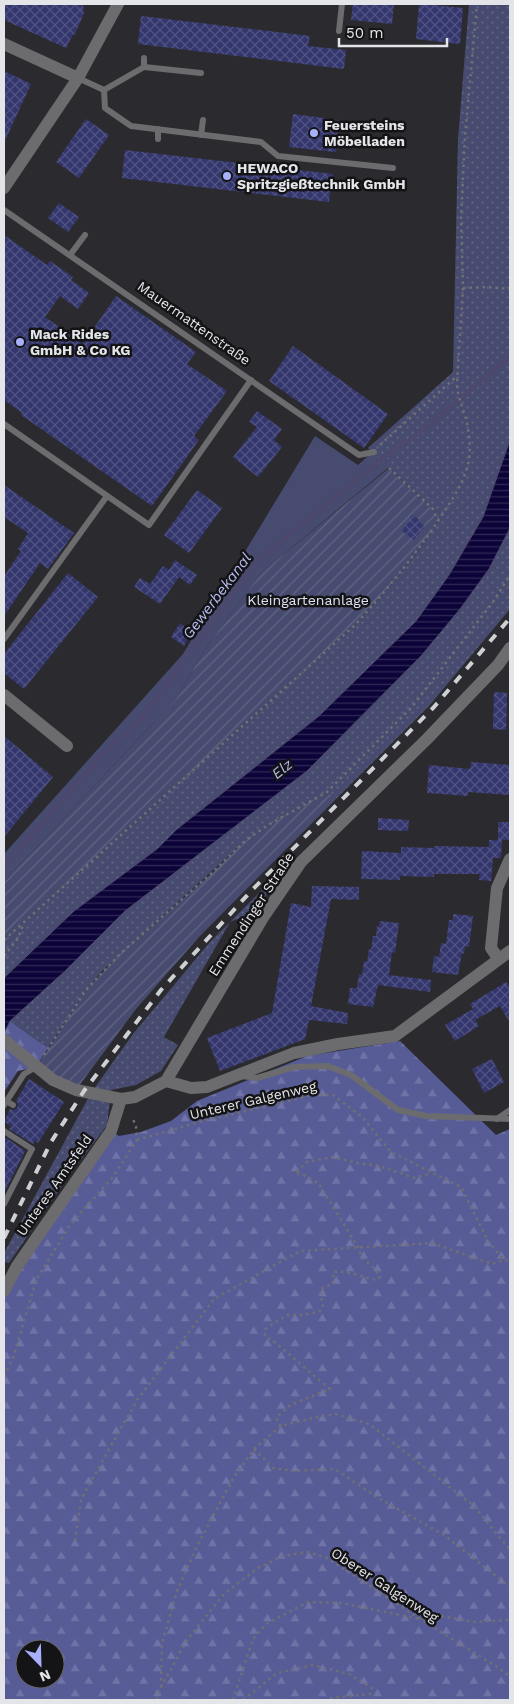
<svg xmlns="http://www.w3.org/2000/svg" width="514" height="1704" font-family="'Work Sans',sans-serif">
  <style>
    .grass { fill: #474b6f }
    .forest { fill: url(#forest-firs); fill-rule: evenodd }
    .park { fill: url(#park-dots) }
    .garden { fill: url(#garden-furrows) }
    .water { fill: url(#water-rules); stroke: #4d486d }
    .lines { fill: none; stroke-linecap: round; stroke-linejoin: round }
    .stream { stroke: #4d486d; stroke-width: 4.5 }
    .building { fill: url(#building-cross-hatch) }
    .path { stroke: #707074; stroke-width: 2.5; stroke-dasharray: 2.5 4; stroke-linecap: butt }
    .service { stroke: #6c6c6e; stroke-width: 6 }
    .minor { stroke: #6c6c6e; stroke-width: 12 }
    .rail { stroke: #cfd0d3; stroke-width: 4; stroke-dasharray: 9 9; stroke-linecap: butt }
    .poi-dot { fill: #a8b0fc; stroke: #141416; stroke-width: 2 }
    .labels { text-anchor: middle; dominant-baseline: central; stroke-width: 5; stroke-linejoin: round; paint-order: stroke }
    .poi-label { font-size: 14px; font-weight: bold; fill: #e4e5e8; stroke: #141416; text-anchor: start }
    .street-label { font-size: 14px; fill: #e4e5e8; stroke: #141416 }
    .park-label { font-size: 14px; fill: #dfe2f4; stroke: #141416 }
    .water-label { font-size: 15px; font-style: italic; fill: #b5bcf0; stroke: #141416 }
  </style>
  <defs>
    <pattern id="forest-firs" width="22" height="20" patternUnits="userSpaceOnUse" patternTransform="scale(1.25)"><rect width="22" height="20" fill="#575c97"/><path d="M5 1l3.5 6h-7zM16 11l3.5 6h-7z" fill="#6f73a6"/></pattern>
    <pattern id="park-dots" width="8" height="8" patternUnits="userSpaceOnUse" patternTransform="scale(1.25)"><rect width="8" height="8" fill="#474b6f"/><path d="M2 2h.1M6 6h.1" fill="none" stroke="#616584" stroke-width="1.8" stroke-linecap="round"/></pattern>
    <pattern id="garden-furrows" width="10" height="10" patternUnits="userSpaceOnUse" patternTransform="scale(1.25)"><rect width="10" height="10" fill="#474b6f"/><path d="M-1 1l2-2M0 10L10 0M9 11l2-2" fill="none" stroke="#616584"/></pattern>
    <pattern id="water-rules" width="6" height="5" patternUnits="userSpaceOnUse" patternTransform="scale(1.25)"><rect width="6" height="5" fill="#0c0438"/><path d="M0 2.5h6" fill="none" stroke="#2f2855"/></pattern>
    <pattern id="building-cross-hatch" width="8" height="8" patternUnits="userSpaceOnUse" patternTransform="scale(1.25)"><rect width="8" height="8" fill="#34366e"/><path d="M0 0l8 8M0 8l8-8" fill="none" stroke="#515383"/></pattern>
  </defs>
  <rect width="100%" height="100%" fill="#2b2b2f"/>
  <path class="grass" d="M315,436L358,465L368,456L375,453L389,467L261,573L205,649L176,699L4,882V854L183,654Z"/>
  <g class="forest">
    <path d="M10,1021L48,1048L36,1067L18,1071L4,1092V1033Z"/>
    <path d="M400,1041L496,1135L510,1129V1700H4V1291L111,1131L119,1136L141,1132L171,1121L197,1101L307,1056ZM25,1649H55V1679H25Z"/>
  </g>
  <g class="park">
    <path d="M469,4H510V440L483,517L449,575L416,621L319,716L176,830L157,849L74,911L4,978V940L355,625C384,593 416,560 438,521L433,509L368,448L453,372L458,139Z"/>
    <path d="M510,528V609L429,706L336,799L327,793L245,841L102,971L86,990L48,1048L10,1021L65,971L125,911L421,656L460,609L489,569Z"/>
    <path d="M280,872V874L255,912L230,922L164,1037L178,1045L161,1071L136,1085L111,1090L107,1125L63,1184L9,1263L4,1262V1253L91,1093L133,1034L210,942Z"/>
  </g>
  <g class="garden">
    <path d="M389,468L433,509L438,521C416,559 384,593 355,625L4,940V882L176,699L205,649L261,573Z"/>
    <path d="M327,792L336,799L199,937L136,1009L76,1090L36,1068L86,990L121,953L213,872L245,841L268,825Z"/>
  </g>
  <path class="water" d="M510,440V528L489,569L460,609L421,656L307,771L125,911L65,971L10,1021L4,1033V978L5,977L74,911L157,849L176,830L319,716L416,621L449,575L483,517Z"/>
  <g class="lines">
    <path class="stream" d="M4,867L104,753L141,719L257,561L397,447L412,439L510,357"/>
  </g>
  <g class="building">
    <path d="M4,4H83L84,13L75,34L72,36L66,48L4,20Z"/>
    <path d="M353,4H394L392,24L351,20Z"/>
    <path d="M419,4H433V5L463,8L460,44L416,39Z"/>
    <path d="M141,16L310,36L308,46L346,50L344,69L138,44Z"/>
    <path d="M4,71L31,84L4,143Z"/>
    <path d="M293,114L339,120L336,152L289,147Z"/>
    <path d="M86,119L109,135L79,178L56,162Z"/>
    <path d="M125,150L333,174L329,202L122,178Z"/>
    <path d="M59,203L79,217L68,232L48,218Z"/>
    <path d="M4,235L47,265L50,261L73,277L71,280L89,293L78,309L60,296L45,317L83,344L116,296L196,352L187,364L227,391L194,436L199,440L152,506L21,415L22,413L4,400Z"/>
    <path d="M293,346L388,414L364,448L269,381Z"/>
    <path d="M257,411L282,429L274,440L282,447L258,477L233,457L257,427L249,422Z"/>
    <path d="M4,485L74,533L48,569L40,563L4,616V576L21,551L18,549L28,533L4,517Z"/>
    <path d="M197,490L222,508L189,553L164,535Z"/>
    <path d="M412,515L422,521L420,523L425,526L414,540L402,531Z"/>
    <path d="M175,560L197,575L190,585L179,577L160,604L134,587L140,578L150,584L163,566L169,570Z"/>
    <path d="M68,573L98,597L24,689L4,673V654Z"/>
    <path d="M180,623L191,632L184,646L171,637Z"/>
    <path d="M494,692L507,693L506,730L493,729Z"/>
    <path d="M4,736L53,777L4,837Z"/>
    <path d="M471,762L510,765V795L468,792V796L427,793L429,765L470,769Z"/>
    <path d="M378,818L409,820L408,831L378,830Z"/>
    <rect x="498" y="822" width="12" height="18"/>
    <path d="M489,840H502L501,858H493L491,881L479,880L480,874H434V877L400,876V880L361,879L362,851L401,853V847L434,848V846L489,847Z"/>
    <path d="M312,886L359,887V900L331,899L311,1006L348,1013L347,1024L309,1020L305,1039L220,1071L207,1038L272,1013L291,903L311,907Z"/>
    <path d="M453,914L473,916L469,947L465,946L464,954L462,953L458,975L432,972L434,956L439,957L441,943L446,944L449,920H453Z"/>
    <path d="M380,921L399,923L395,953L392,952L389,975L431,980L430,992L378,985L373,1007L348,1004L350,988H357L359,974L362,975L364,961L367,962L369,949L371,950L373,936H376L377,926L379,927Z"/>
    <path d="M506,982L510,988V1023L500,1006L498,1007L475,1020L479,1026L455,1041L445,1025L473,1009L470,1004Z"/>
    <path d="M492,1059L504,1082L484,1093L472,1069Z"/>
    <path d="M29,1079L64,1102L38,1143L35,1141L33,1144L9,1129L11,1126L4,1122L10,1109L14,1110L17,1108L18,1104L16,1101Z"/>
    <path d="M5,1137L25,1151L4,1193V1140Z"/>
  </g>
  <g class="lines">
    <g class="path">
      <path d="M463,288L487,287L510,289"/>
      <path d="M380,445L457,376"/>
      <path d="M389,468L433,509L438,521"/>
      <path d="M4,940L355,625C385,592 413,558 438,521C451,501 464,484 469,460C471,448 469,431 466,419C462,406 457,395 457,382L463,288L461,218L465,136L477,4"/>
      <path d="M4,956L18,938L23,925"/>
      <path d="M44,1055L86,990L121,953L213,872L245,841L268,825L327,792L411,708L493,602L510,575"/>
      <path d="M137,1140L206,1120L277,1104L314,1094L333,1095L362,1117L391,1152L461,1187L488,1241L504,1260L510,1261"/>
      <path d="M4,1376L13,1358L36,1280L70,1225L113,1177L137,1140L136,1127L133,1119"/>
      <path d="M281,1426L276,1418L290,1405L330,1389L272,1340L265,1336V1329L287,1315H301L319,1312L323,1307L320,1289L333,1284V1272C348,1270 362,1277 376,1280L380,1277L376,1270L362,1258L358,1247L319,1184L302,1174L295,1173L307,1162L332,1157L362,1164L376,1165L415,1178L431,1173"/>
      <path d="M254,1449L273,1468L294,1471L335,1469L375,1496L444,1535L510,1587"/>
      <path d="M75,1541L81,1499L137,1400L214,1299L300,1251L432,1243L492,1264L504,1260"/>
      <path d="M161,1687L162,1643L177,1591L197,1546L234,1477L254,1449L281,1426L313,1418L336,1414L369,1424L474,1506L510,1550"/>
      <path d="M157,1700L161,1687L187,1640L224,1594L258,1568L283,1556L307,1552L327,1558L420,1619L499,1668L510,1677"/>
      <path d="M233,1700L253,1639L266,1624L308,1602L341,1603L420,1619L441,1616L475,1622L510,1620"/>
      <path d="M243,1700L277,1673L313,1665L349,1674L372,1688L370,1694L332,1698L329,1700"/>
    </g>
    <g class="service">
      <path d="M339,31L342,4"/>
      <path d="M144,67V58"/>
      <path d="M78,78L104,90L144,67L201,73"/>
      <path d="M104,90L105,108L131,126L261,142L278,156L393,168"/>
      <path d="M201,135L203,120"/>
      <path d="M158,139V129"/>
      <path d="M4,210L359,455L374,452"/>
      <path d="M70,255L85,235"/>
      <path d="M4,424L149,525L251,380"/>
      <path d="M4,639L107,496"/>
      <path d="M242,1076L257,1078L294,1067L328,1066L351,1075L398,1110L426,1116L510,1119"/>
      <path d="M6,1101L13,1105"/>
      <path d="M4,1105L24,1074L36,1067"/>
      <path d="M497,1119L510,1110"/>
      <path d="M4,1131L32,1149L4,1204"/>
    </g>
    <g class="minor">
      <path d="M4,44L78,78"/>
      <path d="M4,188L78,78L118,4"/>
      <path d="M4,695L67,746"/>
      <path d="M498,958L491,948L497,888L510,859"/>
      <path d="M4,1040L53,1080L76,1090L121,1099L135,1097L166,1081L264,916L301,862L427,739L498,665L510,648"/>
      <path d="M166,1081L191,1088L207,1087L294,1053L338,1044L395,1036L510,951"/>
      <path d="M4,1291L17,1266L111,1131L121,1099"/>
    </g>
    <path class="rail" d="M4,1238L51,1142L84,1091L161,990L252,890L434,707L510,618"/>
  </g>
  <g class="poi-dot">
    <circle cx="314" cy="133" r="5"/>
    <circle cx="227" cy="176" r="5"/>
    <circle cx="20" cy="342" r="5"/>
  </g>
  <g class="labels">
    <g class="poi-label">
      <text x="324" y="125">Feuersteins<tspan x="324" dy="16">Möbelladen</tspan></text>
      <text x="237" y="168">HEWACO<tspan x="237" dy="16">Spritzgießtechnik GmbH</tspan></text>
      <text x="30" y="334">Mack Rides<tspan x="30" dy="16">GmbH &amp; Co KG</tspan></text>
    </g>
    <g class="street-label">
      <text transform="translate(194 323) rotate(35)">Mauermattenstraße</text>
      <text transform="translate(251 914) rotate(-57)">Emmendinger Straße</text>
      <text transform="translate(253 1100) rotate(-13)">Unterer Galgenweg</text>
      <text transform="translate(54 1185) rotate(-55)">Unteres Amtsfeld</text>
      <text transform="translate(385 1585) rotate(33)">Oberer Galgenweg</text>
    </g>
    <g class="park-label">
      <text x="308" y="600">Kleingartenanlage</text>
    </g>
    <g class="water-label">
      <text transform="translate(217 596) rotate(-53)">Gewerbekanal</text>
      <text transform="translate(282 769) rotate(-39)">Elz</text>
    </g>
  </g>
  <rect width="514" height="1704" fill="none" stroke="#e4e5e8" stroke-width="10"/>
  <g transform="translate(40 1664) rotate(157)"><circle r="24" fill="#141416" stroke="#67686a"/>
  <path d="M0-4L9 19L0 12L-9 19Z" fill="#a8b0fc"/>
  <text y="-8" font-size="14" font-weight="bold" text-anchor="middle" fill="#e4e5e8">N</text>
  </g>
  <path d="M339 38v8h108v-8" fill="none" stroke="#e4e5e8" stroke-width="2.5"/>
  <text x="346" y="38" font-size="15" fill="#e4e5e8" stroke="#141416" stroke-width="4" paint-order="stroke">50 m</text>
</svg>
